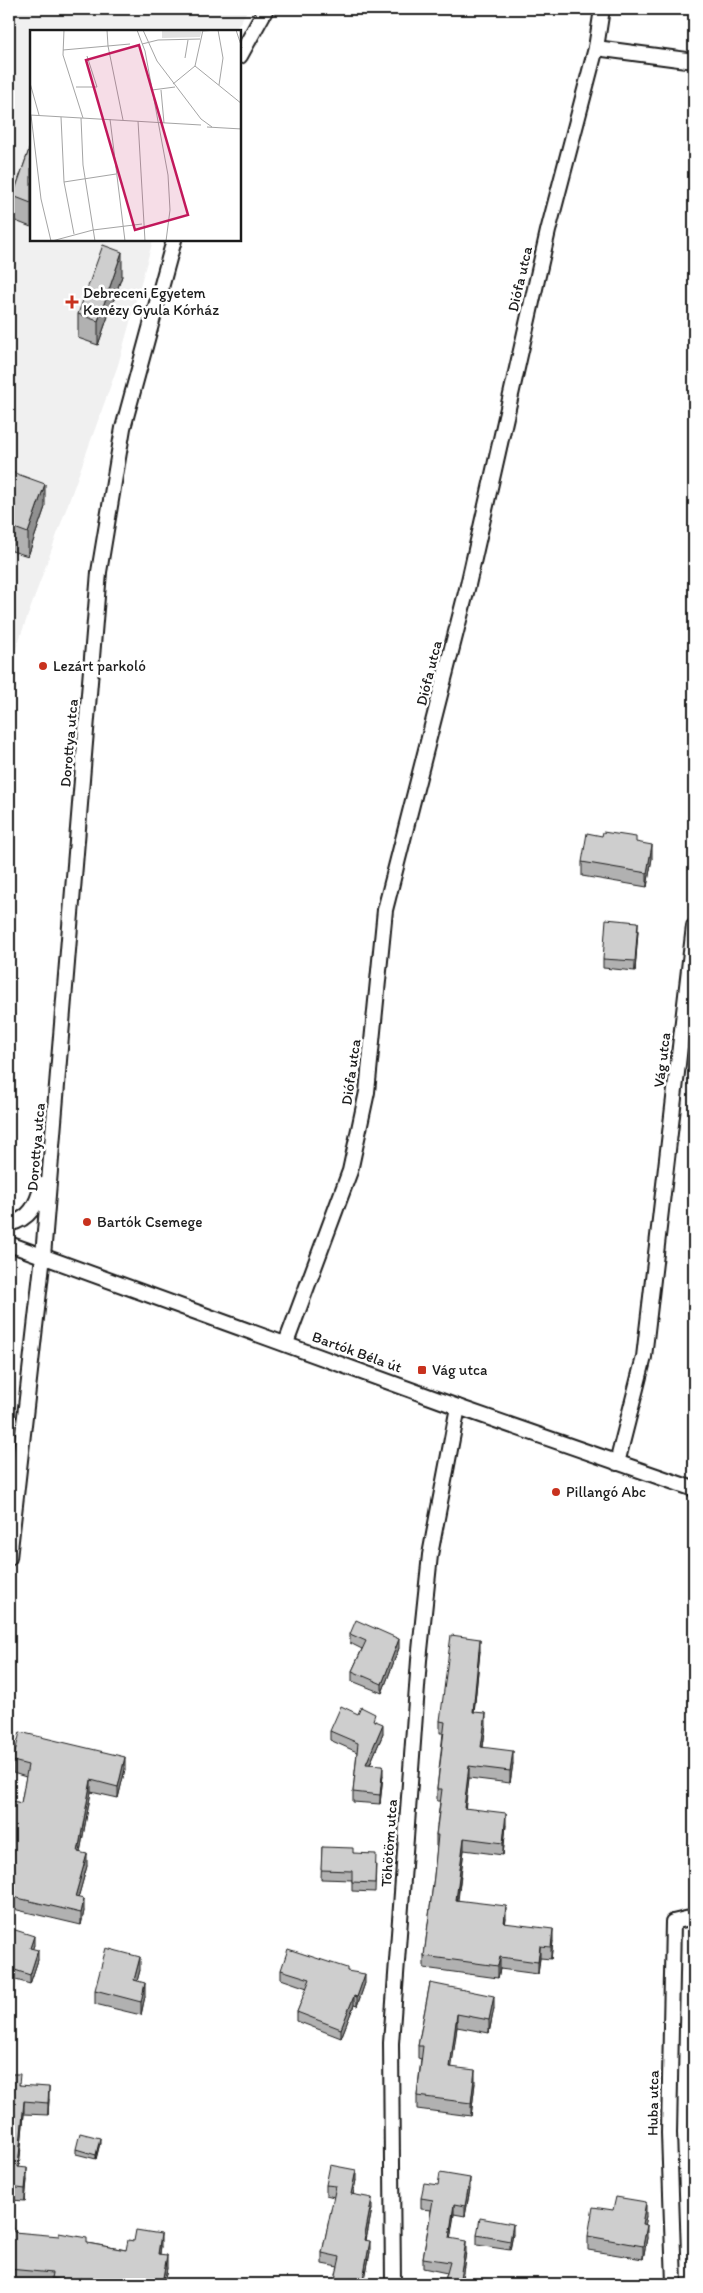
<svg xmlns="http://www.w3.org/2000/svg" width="703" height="2293" font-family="Itim,sans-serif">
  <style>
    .built { fill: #f0f0f0 }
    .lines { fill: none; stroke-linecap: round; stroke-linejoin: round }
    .street-casing { stroke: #1c1c1c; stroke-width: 18 }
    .street { stroke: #fff; stroke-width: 14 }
    .wall { fill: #b1b1b1; stroke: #1c1c1c }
    .shaded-wall { fill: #909090; stroke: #1c1c1c }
    .building { fill: #cecece; stroke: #1c1c1c }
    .poi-dot { fill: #c8321e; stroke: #fff; stroke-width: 2 }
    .labels { text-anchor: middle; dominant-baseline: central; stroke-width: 5; stroke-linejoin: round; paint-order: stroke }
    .street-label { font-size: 15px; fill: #1c1c1c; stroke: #fff }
    .poi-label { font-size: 15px; fill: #1c1c1c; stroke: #fff; text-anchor: start }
    .inset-road { fill: none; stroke: #a4a4a4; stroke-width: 1 }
    .view { fill: #c2185b; fill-opacity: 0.15; stroke: #c2185b; stroke-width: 2.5 }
    .inset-edge { fill: none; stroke: #1c1c1c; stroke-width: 2.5 }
  </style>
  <rect width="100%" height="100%" fill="#fff"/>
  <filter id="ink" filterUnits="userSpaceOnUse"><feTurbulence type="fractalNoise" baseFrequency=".02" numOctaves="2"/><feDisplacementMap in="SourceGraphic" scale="10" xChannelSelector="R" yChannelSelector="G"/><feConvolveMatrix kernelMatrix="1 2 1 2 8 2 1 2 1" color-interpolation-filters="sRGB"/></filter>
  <g filter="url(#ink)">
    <path class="built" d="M9,9H248L235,31H31V240H153L118,365L9,668Z"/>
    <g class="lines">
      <g class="street-casing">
        <g id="street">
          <path d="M596,48L694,61"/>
          <path d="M240,56L266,9"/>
          <path d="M9,1224C30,1219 37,1205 42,1185"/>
          <path d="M9,1244L458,1407L694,1489"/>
          <path d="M286,1343L350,1171L367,1092L385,910L468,585L548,231L596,48L602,9"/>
          <path d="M617,1463L644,1357L694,926"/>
          <path d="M9,1558L43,1256L99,572L123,428L174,240"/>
          <path d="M393,2284L391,2043L419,1660L430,1555L458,1407"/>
          <path d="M674,2284L669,2133L673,1922L694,1917"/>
        </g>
      </g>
      <use href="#street" class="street"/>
    </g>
    <g class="wall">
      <path d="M31,144V227L13,220V196Z"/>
      <path d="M122,276L98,345L78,338V314Z"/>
      <path d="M9,471L45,507L28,556L9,550Z"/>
      <path d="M636,842L652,858L647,887L582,876V862Z"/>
      <path d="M638,931L635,971L603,968V959Z"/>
      <path d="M350,1634L399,1648L382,1693L352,1681V1671L362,1649L350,1643Z"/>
      <path d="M480,1651L474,1712L486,1725L483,1747L513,1763L510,1783L469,1778L465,1808L506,1825L503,1855L464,1850L458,1900L506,1918L505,1923L553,1941L551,1959L540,1958L538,1974L500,1969L498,1978L424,1968V1956L434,1876L437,1847L436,1846V1835L440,1801H437V1789L443,1733H440V1721Z"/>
      <path d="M375,1721L383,1734L370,1764L383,1775L380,1804L353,1802V1792L357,1752L330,1740V1731Z"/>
      <path d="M13,1761L125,1769L118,1798L91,1792L80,1852L87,1866L78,1898L84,1911L81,1925L9,1908V1801L21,1803L26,1777L13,1773Z"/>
      <path d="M322,1847L353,1853L376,1864L375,1892L352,1891V1880L321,1879Z"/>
      <path d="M9,1928L34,1945L32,1949L38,1960L30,1984L9,1978Z"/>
      <path d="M140,1970L137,1981L145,1996L141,2015L95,2004V1990Z"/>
      <path d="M281,1970L347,1971L365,1983L357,2006L354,2005L341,2038L297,2021V2012L307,1988L281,1979Z"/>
      <path d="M430,1983L494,2008L489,2033L457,2027L451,2067L475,2083L471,2116L417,2109V2096L421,2059L418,2058V2046Z"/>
      <path d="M9,2074L20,2085L49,2099L48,2115L24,2114L19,2167L27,2180L25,2201L11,2200L14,2232L87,2243L126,2250L161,2246L160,2254L167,2268L164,2284H39L9,2281Z"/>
      <path d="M100,2143L96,2159L76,2154V2149Z"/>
      <path d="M356,2180L353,2194L372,2209L366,2240L370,2252L364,2284H334L338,2267L322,2264V2253L334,2197L326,2195V2185Z"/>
      <path d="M438,2185L470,2189L465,2216L454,2214L450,2238L466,2252L461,2284H444L447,2273L423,2268V2258L431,2210L421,2209V2198Z"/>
      <path d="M613,2210L646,2216L644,2225L647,2238L643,2259L588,2250V2236Z"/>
      <path d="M513,2234L510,2250L477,2245V2235Z"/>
    </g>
    <g class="shaded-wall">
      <path d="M122,252V276L98,345V321Z"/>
      <path d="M45,484V507L28,556V533Z"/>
      <path d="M12,587V611L9,619V595Z"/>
      <path d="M652,845V858L647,887V873Z"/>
      <path d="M638,922V931L635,971V961Z"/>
      <path d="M399,1639V1648L382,1693V1684Z"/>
      <path d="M480,1639V1651L473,1723V1712Z"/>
      <path d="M486,1713V1725L481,1759V1747Z"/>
      <path d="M383,1724V1734L366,1773V1764Z"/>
      <path d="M513,1751V1763L510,1783V1771Z"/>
      <path d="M125,1757V1769L118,1798V1787Z"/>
      <path d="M383,1765V1775L380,1804V1795Z"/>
      <path d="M469,1766V1778L464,1820V1808Z"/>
      <path d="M91,1780V1792L78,1863V1852Z"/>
      <path d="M506,1813V1825L503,1855V1843Z"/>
      <path d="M464,1838V1850L456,1911V1900Z"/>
      <path d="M87,1854V1866L75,1909V1897Z"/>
      <path d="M84,1899V1911L81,1925V1913Z"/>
      <path d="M506,1906V1918L504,1935V1923Z"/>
      <path d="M553,1929V1941L551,1959V1947Z"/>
      <path d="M34,1936V1945L30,1957V1948Z"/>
      <path d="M540,1946V1958L538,1974V1962Z"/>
      <path d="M38,1950V1960L30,1984V1975Z"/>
      <path d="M140,1957V1970L134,1993V1980Z"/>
      <path d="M500,1957V1969L498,1978V1966Z"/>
      <path d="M365,1974V1983L357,2006V1997Z"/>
      <path d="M145,1983V1996L141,2015V2002Z"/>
      <path d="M354,1996V2005L341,2038V2029Z"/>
      <path d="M494,1996V2008L489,2033V2020Z"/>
      <path d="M457,2014V2027L450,2080V2067Z"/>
      <path d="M475,2070V2083L471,2116V2103Z"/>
      <path d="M49,2087V2099L48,2115V2103Z"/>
      <path d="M24,2101V2114L18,2179V2167Z"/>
      <path d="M100,2138V2143L96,2159V2155Z"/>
      <path d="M27,2168V2180L25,2201V2189Z"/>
      <path d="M356,2170V2180L351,2205V2194Z"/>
      <path d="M470,2178V2189L465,2216V2206Z"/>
      <path d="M372,2198V2209L364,2250V2240Z"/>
      <path d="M646,2202V2216L642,2238V2224Z"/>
      <path d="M454,2204V2214L449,2248V2238Z"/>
      <path d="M513,2224V2234L510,2250V2241Z"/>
      <path d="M647,2225V2238L643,2259V2246Z"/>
      <path d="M161,2234V2246L158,2266V2254Z"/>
      <path d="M370,2241V2252L364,2284H362Z"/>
      <path d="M466,2241V2252L461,2284H459Z"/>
      <path d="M167,2255V2268L164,2284H162Z"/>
    </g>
    <g class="building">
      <path d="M31,144V203L13,196Z"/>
      <path d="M103,245L122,252L98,321L78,314Z"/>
      <path d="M9,471L45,484L28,533L9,526Z"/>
      <path d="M9,586L12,587L9,595Z"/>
      <path d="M603,832L636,837V842L652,845L647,873L582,862L587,833L602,836Z"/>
      <path d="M606,919L638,922L635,961L603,959Z"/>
      <path d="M356,1620L399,1639L382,1684L352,1671L366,1641L350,1634Z"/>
      <path d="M451,1635L480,1639L473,1712L486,1713L481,1747L513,1751L510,1771L469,1766L464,1808L506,1813L503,1843L464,1838L456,1900L506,1906L504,1923L553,1929L551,1947L540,1946L538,1962L500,1957L498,1966L424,1956L434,1876L438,1835H436L442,1789H437L445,1722L440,1721Z"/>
      <path d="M341,1706L358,1714L361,1707L375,1714L373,1720L383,1724L366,1764L383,1765L380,1795L353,1792L358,1743L330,1731Z"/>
      <path d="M20,1732L125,1757L118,1787L91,1780L78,1852L87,1854L75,1897L84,1899L81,1913L9,1896V1800L21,1803L28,1765L13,1761Z"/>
      <path d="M322,1847L353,1848V1853L376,1854L375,1883L352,1882V1871L321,1870Z"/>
      <path d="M9,1928L34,1936L30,1948L38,1950L30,1975L9,1968Z"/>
      <path d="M106,1948L140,1957L134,1980L145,1983L141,2002L95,1990Z"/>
      <path d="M288,1949L347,1968V1971L365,1974L357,1997L354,1996L341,2029L297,2012L310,1979L281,1970Z"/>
      <path d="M430,1983L494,1996L489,2020L457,2014L450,2067L475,2070L471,2103L417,2096L423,2046H418Z"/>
      <path d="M9,2074H20L19,2085L49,2087L48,2103L24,2101L18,2167L27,2168L25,2189L10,2187L14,2232L59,2236V2233L87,2238V2243L126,2250L128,2240L134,2241L136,2230L161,2234L158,2254L167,2255L162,2283L148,2280V2284H107L80,2278L79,2283L51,2278L52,2273L9,2269Z"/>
      <path d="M80,2133L100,2138L96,2155L76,2149Z"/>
      <path d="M330,2165L356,2170L351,2194L372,2198L364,2240L370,2241L362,2284H334L340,2257L322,2253L336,2186L326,2185Z"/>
      <path d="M440,2173L470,2178L465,2206L454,2204L449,2238L466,2241L459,2284H444L450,2262L423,2258L433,2200L421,2198L424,2183L438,2185Z"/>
      <path d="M616,2197L646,2202L642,2224L647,2225L643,2246L588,2236L593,2207L613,2210Z"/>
      <path d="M480,2218L513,2224L510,2241L477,2235Z"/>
    </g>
  </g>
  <g class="poi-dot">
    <path d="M69.5 294.5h5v5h5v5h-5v5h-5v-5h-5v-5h5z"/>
    <circle cx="43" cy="666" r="5"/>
    <circle cx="87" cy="1222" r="5"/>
    <rect x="417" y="1365" width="10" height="10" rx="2.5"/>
    <circle cx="556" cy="1492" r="5"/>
  </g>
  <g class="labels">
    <g class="street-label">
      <text transform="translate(520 279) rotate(-77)">Diófa utca</text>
      <text transform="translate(429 673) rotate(-76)">Diófa utca</text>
      <text transform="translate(69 743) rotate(-85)">Dorottya utca</text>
      <text transform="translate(662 1060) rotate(-83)">Vág utca</text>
      <text transform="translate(351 1072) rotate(-82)">Diófa utca</text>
      <text transform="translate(36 1147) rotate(-85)">Dorottya utca</text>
      <text transform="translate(357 1352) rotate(20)">Bartók Béla út</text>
      <text transform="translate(389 1843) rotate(-86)">Töhötöm utca</text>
      <text transform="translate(653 2103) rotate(-89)">Huba utca</text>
    </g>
    <g class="poi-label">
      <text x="83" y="293">Debreceni Egyetem<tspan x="83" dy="17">Kenézy Gyula Kórház</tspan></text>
      <text x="53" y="666">Lezárt parkoló</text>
      <text x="97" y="1222">Bartók Csemege</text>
      <text x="432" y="1370">Vág utca</text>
      <text x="566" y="1492">Pillangó Abc</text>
    </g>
  </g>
  <g transform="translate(30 30)">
    <rect width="211" height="211" fill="#fff"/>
    <path d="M132,0H172L170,7L132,8Z" fill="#e2e2e2"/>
    <path class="inset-road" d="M34,0L33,25L53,88M77,0L78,16L93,90M107,0L115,21L138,145L140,180L136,211M113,0L127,31L171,89L182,97M173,0L165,36L212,74M188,0L193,28L189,55M206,0L212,18M173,1L188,0M112,14L128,10L170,9M33,20L100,14M155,28L158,10M0,53L9,85M143,54L165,36M46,57H67L57,26M122,60L145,57M131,60L134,93M0,85L171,95M1,85L11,169L21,211M31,87L34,152L44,204M51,88L53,135L65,211M80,89L95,211M108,91L115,211M177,97L212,99M34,152L86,144M22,211L63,200L112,194"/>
    <path class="view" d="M109,15L158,185L105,200L56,30Z"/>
    <rect width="211" height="211" class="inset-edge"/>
  </g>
  <rect width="703" height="2293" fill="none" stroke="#fff" stroke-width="30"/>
  <rect x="15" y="15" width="673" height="2263" fill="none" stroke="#1c1c1c" stroke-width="2" filter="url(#ink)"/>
</svg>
